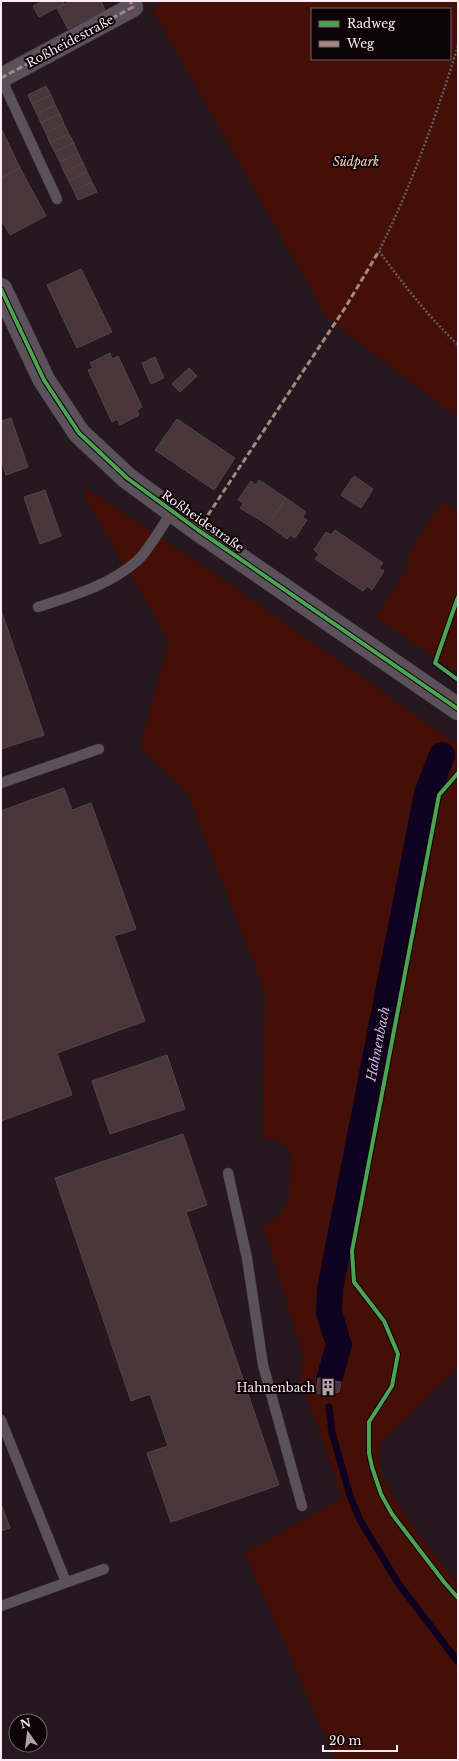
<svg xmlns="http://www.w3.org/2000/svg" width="459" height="1761" font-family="'Libre Baskerville',serif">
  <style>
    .green { fill: #440f06; fill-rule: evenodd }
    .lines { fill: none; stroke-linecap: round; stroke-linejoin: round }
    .stream { stroke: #0f0220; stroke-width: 7 }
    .canal { stroke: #0f0220; stroke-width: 26 }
    .building { fill: #49363b; stroke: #534549 }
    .service-casing { stroke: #3f3239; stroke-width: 11 }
    .minor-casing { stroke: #3f3239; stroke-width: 21 }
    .tertiary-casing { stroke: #3f3239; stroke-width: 23 }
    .path { stroke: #635960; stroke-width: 2.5; stroke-dasharray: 2 2; stroke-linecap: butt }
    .service { stroke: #5b515a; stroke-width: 10 }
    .minor { stroke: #5b515a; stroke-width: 20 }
    .tertiary { stroke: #5b515a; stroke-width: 22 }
    .quiet { stroke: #a5887d; stroke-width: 3; stroke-dasharray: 6 3; stroke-linecap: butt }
    .cycleway-casing { stroke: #0d0408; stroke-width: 6 }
    .cycleway { stroke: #4ca352; stroke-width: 4 }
    .labels { text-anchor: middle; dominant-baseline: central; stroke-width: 4; stroke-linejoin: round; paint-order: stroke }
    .street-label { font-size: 12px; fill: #feebf4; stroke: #0d0408 }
    .park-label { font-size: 12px; font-style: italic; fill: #f6ccc1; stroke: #0d0408 }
    .poi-label { font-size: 12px; fill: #feebf4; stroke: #0d0408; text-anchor: end }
    .water-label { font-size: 13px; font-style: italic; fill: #cab1f8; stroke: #0d0408 }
  </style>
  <rect width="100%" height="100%" fill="#26181f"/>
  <g class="green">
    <path d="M167,1H458V418L327,318L152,9ZM312,9H450V59H312Z"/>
    <path d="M84,487L237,589L458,745V1367L380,1444L379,1456L381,1473L388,1488L420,1536L458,1584V1760H335L245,1553L342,1498L300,1377L303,1356L263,1226L279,1216L289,1199L291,1154L281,1142L263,1137L265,992L187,792L140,747L169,641L89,505Z"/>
    <path d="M441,503L458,510V673L376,618L411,563L405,560Z"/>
  </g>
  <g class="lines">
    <path class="stream" d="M329,1407L332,1432L350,1496L360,1520L398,1583L458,1662"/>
    <g class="canal">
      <path d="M336,1335L329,1313L330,1289L427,794L442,755"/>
      <path d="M329,1380L339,1345"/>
    </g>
  </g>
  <g class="building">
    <path d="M43,1H63L64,4L39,17L33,6Z"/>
    <path d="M71,1H101L105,10L68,29L57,8Z"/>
    <path d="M46,86L51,95L32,104L28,95Z"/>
    <path d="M51,95L55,105L37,114L32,104Z"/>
    <path d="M55,105L60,114L41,123L37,114Z"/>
    <path d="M60,114L64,124L46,133L41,123Z"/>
    <path d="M64,124L69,134L50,143L46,133Z"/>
    <path d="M1,128L20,168L1,178Z"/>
    <path d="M69,134L74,143L55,152L50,143Z"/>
    <path d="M74,143L78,153L60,162L55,152Z"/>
    <path d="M78,153L83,163L64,172L60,162Z"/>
    <path d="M83,163L87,172L69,181L64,172Z"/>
    <path d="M20,168L46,216L10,235L1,219V178Z"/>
    <path d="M87,172L92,182L74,191L69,181Z"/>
    <path d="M92,182L97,192L78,200L74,191Z"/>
    <path d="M81,269L112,332L77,348L47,285Z"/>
    <path d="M110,353L112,359L118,356L142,407L137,410L139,415L120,425L117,419L112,422L88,370L93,368L90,363Z"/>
    <path d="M155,357L164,378L151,384L142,363Z"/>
    <path d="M189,368L197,376L180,392L172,384Z"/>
    <path d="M11,418L28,467L6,475L1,459V421Z"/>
    <path d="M177,419L235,458L214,490L155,450Z"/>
    <path d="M354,476L373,489L361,508L341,495Z"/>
    <path d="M259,480L286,498L268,525L240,508L244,503L238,500L251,481L256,485Z"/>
    <path d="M45,490L61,536L40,544L24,497Z"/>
    <path d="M286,498L306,512L302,517L307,520L295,538L290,535L287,539L268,525Z"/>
    <path d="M335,530L383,563L379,568L384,571L372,590L367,586L363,591L315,559L319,554L314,550L326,532L331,535Z"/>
    <path d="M1,610L44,735L1,749Z"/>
    <path d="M64,788L72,810L91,803L136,929L114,936L145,1021L57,1053L72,1095L1,1121V811Z"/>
    <path d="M167,1055L185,1109L110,1134L92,1081Z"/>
    <path d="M183,1134L207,1205L186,1212L279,1485L171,1522L147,1453L168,1446L150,1394L131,1401L55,1178Z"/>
    <path d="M318,1378L341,1382L339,1392L328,1395L316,1393Z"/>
    <path d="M1,1504L10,1528L1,1531Z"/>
  </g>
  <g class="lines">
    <g class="service-casing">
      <g id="service">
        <path d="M1,78L57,199"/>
        <path d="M38,607C72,596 110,585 137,561C148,551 163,525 172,511"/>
        <path d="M1,783L99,749"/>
        <path d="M228,1173L247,1258L263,1365L302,1506"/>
        <path d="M1,1420L66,1582"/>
        <path d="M1,1606L104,1569"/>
      </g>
    </g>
    <g class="minor-casing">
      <path id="minor" d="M1,78L133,7L130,1"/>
    </g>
    <g class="tertiary-casing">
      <path id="tertiary" d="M1,289L44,380L79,433L127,478L198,530L458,709"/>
    </g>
    <path class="path" d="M458,46C436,116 412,185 379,251C403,284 428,316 458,345"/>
    <use href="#service" class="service"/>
    <use href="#minor" class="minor"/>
    <use href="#tertiary" class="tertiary"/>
    <g class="quiet">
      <path d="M1,78L133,7L130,1"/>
      <path d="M198,530L345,308L379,251"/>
    </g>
    <g class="cycleway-casing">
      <g id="cycleway">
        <path d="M1,289L44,380L79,433L127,478L198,530L458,709"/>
        <path d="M458,597L435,663L458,680"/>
        <path d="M458,773L439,795L352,1251L354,1282L384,1321L398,1354L392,1386L369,1422V1453L372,1467L381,1494L392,1514L444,1582L458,1598"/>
      </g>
    </g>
    <use href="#cycleway" class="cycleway"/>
  </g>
  <defs>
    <g id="building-bare" transform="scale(1.38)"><path d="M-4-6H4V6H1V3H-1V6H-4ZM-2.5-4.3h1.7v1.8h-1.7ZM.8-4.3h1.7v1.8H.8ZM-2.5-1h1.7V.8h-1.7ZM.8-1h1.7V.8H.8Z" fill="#b2a1a9" stroke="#0d0408" stroke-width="2.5" paint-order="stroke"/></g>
  </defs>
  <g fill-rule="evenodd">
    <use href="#building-bare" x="328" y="1387"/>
  </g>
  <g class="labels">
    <g class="street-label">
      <text transform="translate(70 41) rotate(-28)">Roßheidestraße</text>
      <text transform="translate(203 521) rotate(35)">Roßheidestraße</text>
    </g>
    <g class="park-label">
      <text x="356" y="161">Südpark</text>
    </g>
    <g class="poi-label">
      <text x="315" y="1387">Hahnenbach</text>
    </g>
    <g class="water-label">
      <text transform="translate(378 1044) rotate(-79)">Hahnenbach</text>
    </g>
  </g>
  <rect width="459" height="1761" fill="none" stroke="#feebf4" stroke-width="4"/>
  <rect x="311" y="8" width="140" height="52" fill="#0d0408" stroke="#6d6066"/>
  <rect x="319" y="21" width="20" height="6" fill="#4ca352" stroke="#6d6066"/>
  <text x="347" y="28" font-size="12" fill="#feebf4">Radweg</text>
  <rect x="319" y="41" width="20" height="6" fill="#a5887d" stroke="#6d6066"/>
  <text x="347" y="48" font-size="12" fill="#feebf4">Weg</text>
  <g transform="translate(28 1733) rotate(346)"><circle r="19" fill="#0d0408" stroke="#6d6066"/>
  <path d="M0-3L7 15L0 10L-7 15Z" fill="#b2a1a9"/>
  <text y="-6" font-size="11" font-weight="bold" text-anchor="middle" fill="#feebf4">N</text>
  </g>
  <path d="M323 1745v6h74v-6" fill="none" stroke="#feebf4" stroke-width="2"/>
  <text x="329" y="1745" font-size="12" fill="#feebf4" stroke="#0d0408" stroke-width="3" paint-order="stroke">20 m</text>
</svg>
